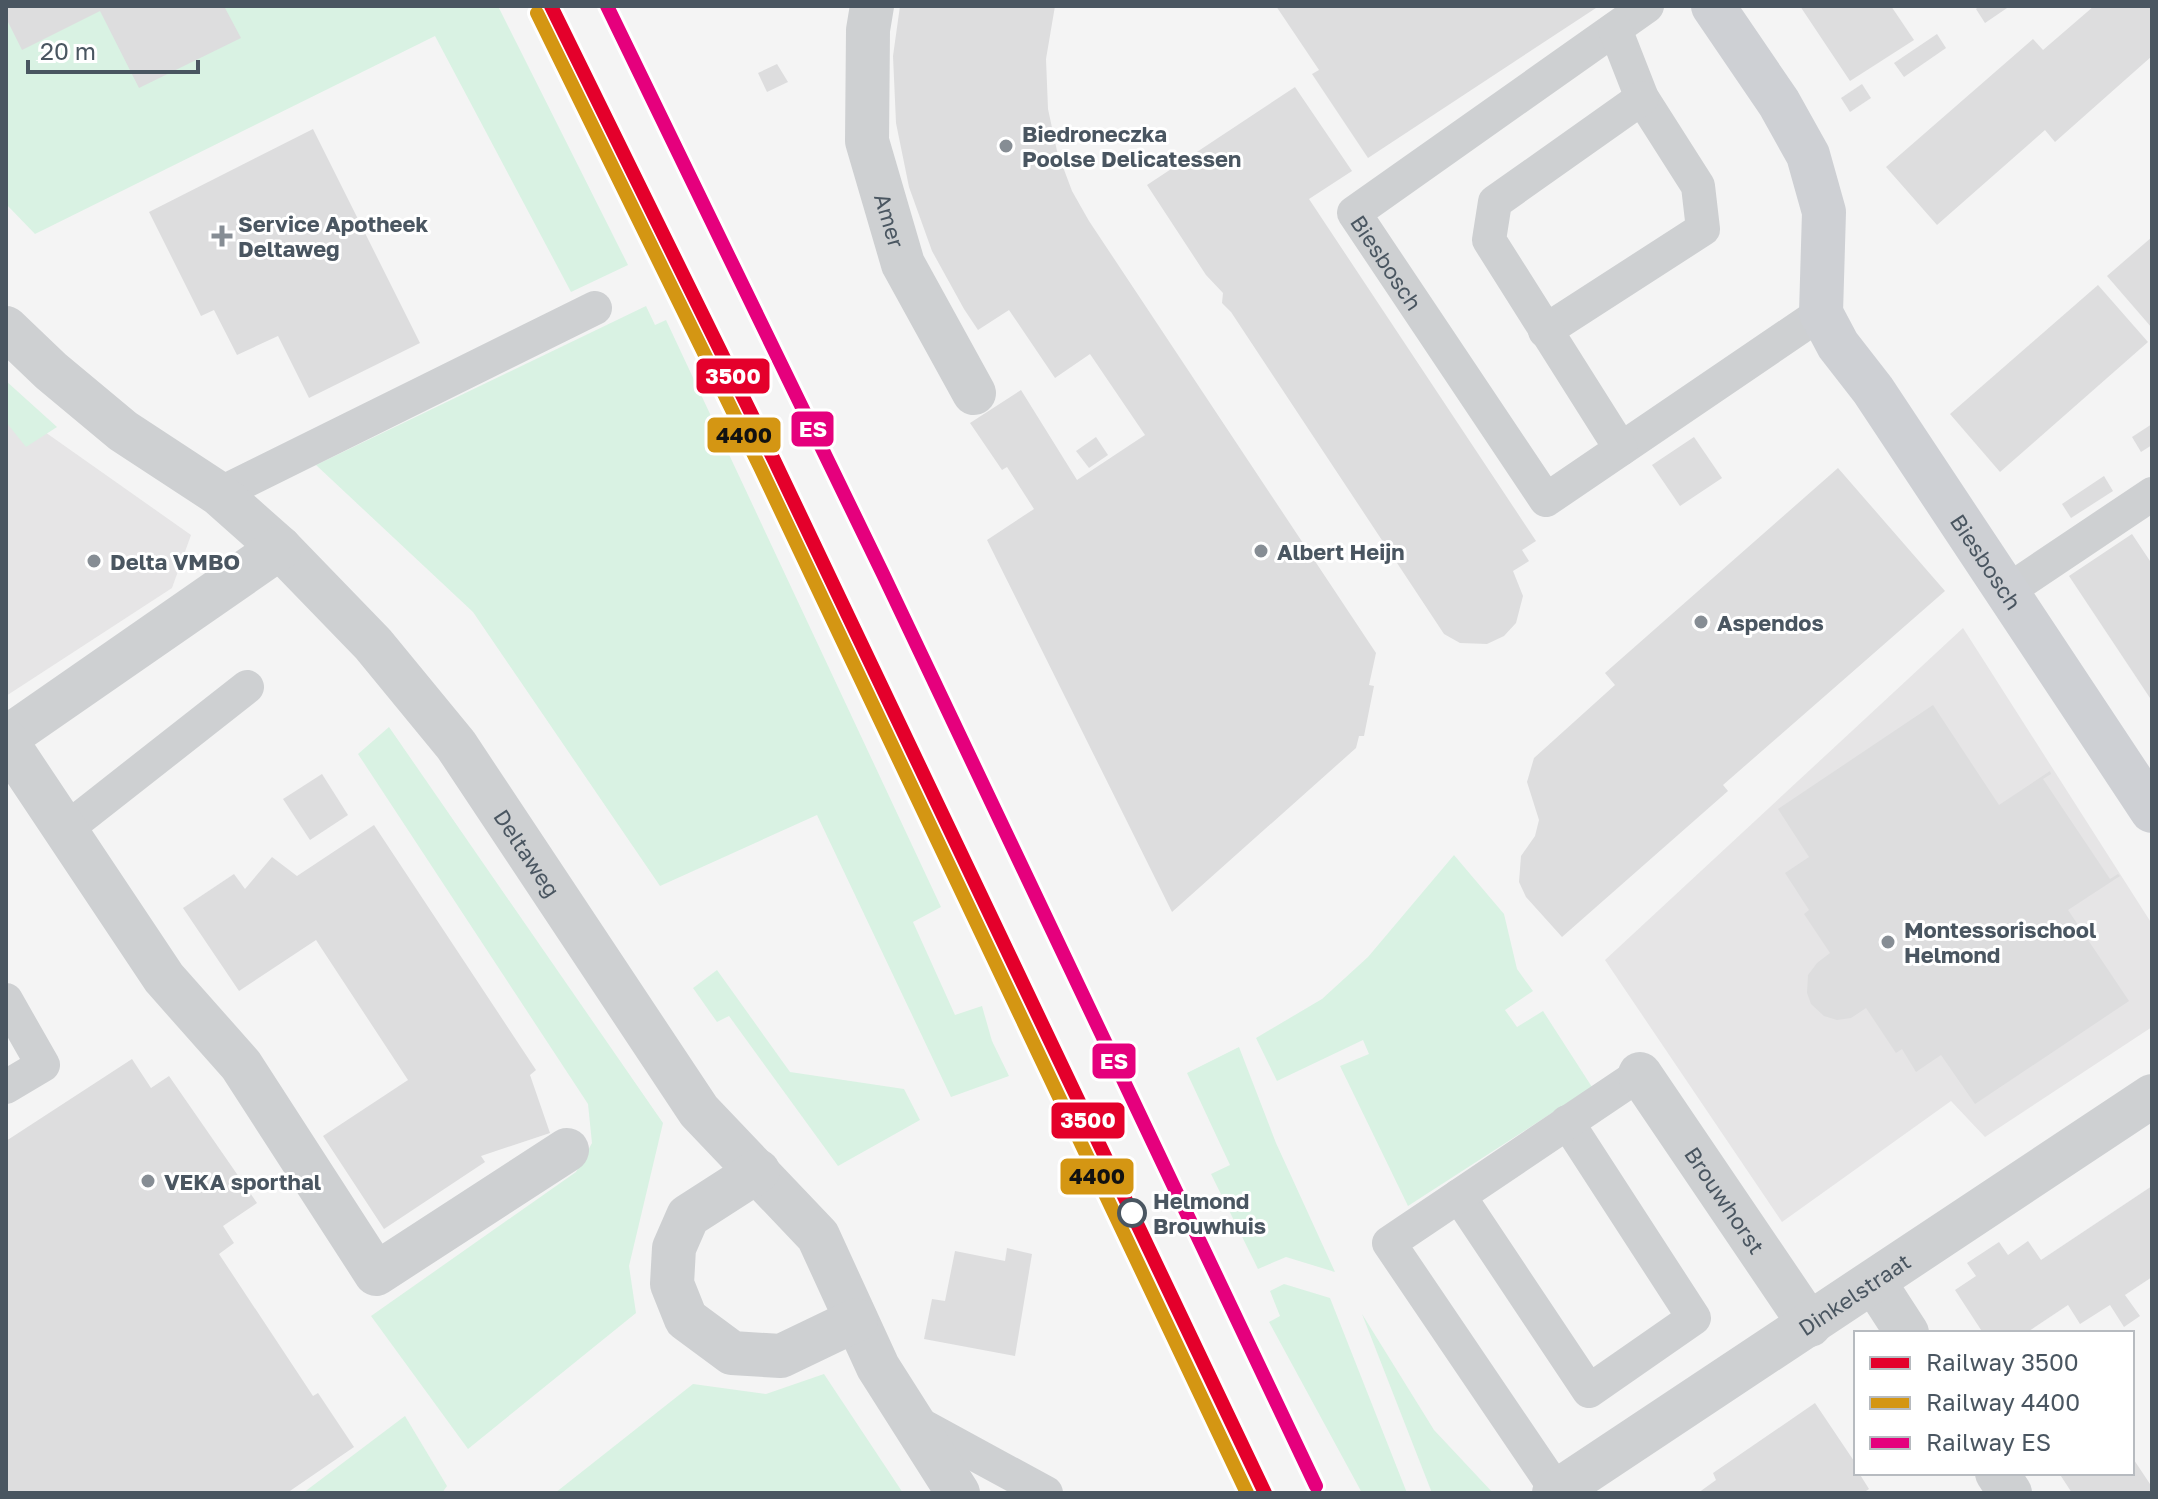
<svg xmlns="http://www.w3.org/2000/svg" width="2158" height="1499" font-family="'Golos Text',sans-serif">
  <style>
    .education { fill: #e6e5e6 }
    .green { fill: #d9f2e3 }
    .building { fill: #ddddde }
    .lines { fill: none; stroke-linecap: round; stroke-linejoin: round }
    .lane { stroke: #ced0d2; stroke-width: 34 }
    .street { stroke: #ced0d2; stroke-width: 44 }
    .secondary { stroke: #ced0d4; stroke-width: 44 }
    .rail-1-casing { stroke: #fff; stroke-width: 20 }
    .rail-2-casing { stroke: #fff; stroke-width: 20 }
    .rail-3-casing { stroke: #fff; stroke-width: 20 }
    .rail-1 { stroke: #e4002b; stroke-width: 14 }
    .rail-2 { stroke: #d49613; stroke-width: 14 }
    .rail-3 { stroke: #e5007d; stroke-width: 14 }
    .poi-dot { fill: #868d94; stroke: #fff; stroke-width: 3 }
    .stop-dot { fill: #fff; stroke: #4a5661; stroke-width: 4 }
    .labels { text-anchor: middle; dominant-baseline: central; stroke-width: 6; stroke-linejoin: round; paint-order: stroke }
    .poi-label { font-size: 22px; font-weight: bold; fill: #4a5661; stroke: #fff; text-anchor: start }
    .street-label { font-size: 22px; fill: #4a5661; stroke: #fff }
    .stop-label { font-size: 22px; font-weight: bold; fill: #4a5661; stroke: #fff; text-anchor: start }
    .line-badge { stroke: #fff; stroke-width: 3 }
    .badge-label { font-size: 22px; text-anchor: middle; font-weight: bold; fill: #fff }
    .pale-badge-label { font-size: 22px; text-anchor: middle; font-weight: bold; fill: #111 }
  </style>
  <rect width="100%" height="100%" fill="#f4f4f4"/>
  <g class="education">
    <path d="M6,397L35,425L191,535L172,588L6,696Z"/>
    <path d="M1963,628L2152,924V1027L1985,1137L1951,1101L1782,1222L1605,960Z"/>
  </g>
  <g class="green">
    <path d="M6,6H498L628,265L571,292L435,36L35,234L6,204Z"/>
    <path d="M646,306L655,325L666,320L941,907L913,922L955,1015L982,1006L992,1041L1009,1076L951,1097L817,815L660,886L473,612L316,465Z"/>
    <path d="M6,381L57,427L26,447L6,422Z"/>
    <path d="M389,727L663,1123L629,1266L636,1313L468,1449L371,1316L576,1172L592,1143L588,1104L358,754Z"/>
    <path d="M1454,855L1504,914L1517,969L1533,991L1505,1010L1517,1027L1543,1011L1592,1087L1408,1206L1340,1066L1369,1054L1363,1040L1277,1081L1256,1038L1322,999L1368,957Z"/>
    <path d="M717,970L790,1072L904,1089L920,1120L838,1166L729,1016L717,1022L693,988Z"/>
    <path d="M1239,1047L1276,1143L1335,1272L1286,1257L1258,1269L1211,1174L1230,1165L1187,1073Z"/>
    <path d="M1284,1284L1330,1298L1407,1493H1362L1269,1322L1280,1316L1270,1291Z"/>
    <path d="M1362,1314L1434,1430L1493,1493H1432Z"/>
    <path d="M824,1374L903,1493H555L693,1384L766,1394Z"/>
    <path d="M405,1416L447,1486L442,1493H303Z"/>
  </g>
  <g class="building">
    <path d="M6,6H224L241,38L139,88L100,11L22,50L6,18Z"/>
    <path d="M900,6H1055L1046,59L1048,109L1057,151L1072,191L1089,221L1376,653L1369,685L1374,686L1364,736H1359L1356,748L1172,912L987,540L1034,509L1007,467L1002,470L970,423L1021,390L1077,480L1145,435L1090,354L1055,378L1009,310L978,330L964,309L932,251L909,187L896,123L893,56Z"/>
    <path d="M1276,6H1599L1368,158L1312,74L1319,70Z"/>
    <path d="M1800,6H1891L1914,40L1850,81Z"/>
    <path d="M1979,6H2010L1985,23L1976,9Z"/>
    <path d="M2094,6H2152V56L2055,142L2045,130L1937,225L1886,167L2033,39L2043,50Z"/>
    <path d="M1937,34L1946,48L1904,77L1894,63Z"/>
    <path d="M777,64L788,82L767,92L758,73Z"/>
    <path d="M1862,84L1871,98L1850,112L1841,98Z"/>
    <path d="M1295,87L1352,171L1309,199L1536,541L1522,550L1529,561L1513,571L1523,596L1516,623L1504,636L1487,644L1460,643L1444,634L1231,312L1222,303L1223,293L1206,275L1147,185Z"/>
    <path d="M313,129L420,343L309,398L278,336L237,355L214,310L201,316L149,212Z"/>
    <path d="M2152,237V328L2107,276Z"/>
    <path d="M2098,285L2148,342L2000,472L1950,414Z"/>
    <path d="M2152,424V445L2141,452L2132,437Z"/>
    <path d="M1096,437L1108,455L1089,468L1076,451Z"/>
    <path d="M1694,437L1722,478L1680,506L1652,465Z"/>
    <path d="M1838,468L1945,591L1723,785L1728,791L1562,937L1526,897L1519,882L1521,856L1535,836L1539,820L1527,782L1534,758L1615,685L1605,673Z"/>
    <path d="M2104,476L2113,491L2071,518L2062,504Z"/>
    <path d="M2132,534L2152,564V701L2069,576Z"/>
    <path d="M1933,705L1999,805L2050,771L2051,774L2043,779L2110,879L2118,874L2120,876L2068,910L2129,1001L1975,1104L1941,1055L1916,1072L1902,1049L1896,1053L1866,1008L1851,1018L1837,1020L1824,1016L1811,1004L1807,993L1808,975L1817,963L1830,953L1804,914L1809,910L1785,873L1809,857L1778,809Z"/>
    <path d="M322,774L348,815L310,840L283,799Z"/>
    <path d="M374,825L536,1070L530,1075L550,1133L481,1156L485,1162L384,1229L323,1136L408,1080L316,940L239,991L183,908L234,874L245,889L272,857L297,876Z"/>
    <path d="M132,1059L151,1088L169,1076L257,1203L223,1226L234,1243L219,1254L313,1396L318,1393L354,1447L287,1493H6V1141Z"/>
    <path d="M2152,1186V1277L2125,1295L2140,1316L2124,1327L2110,1305L2080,1324L2068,1305L2026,1333H1983L1955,1290L1976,1276L1967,1263L1999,1242L2008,1255L2028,1241L2041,1260Z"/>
    <path d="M1007,1248L1032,1254L1015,1356L924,1339L932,1299L945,1301L955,1251L1005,1261Z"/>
    <path d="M1815,1403L1856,1464V1473H1859L1869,1489L1863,1493H1698L1716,1480L1713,1473Z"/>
    <path d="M2132,1457L2152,1487V1493H2072L2059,1473H2132Z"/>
  </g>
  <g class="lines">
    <g class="lane">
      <path id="s1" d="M1647,6L1354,213L1546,500L1821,313"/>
      <path d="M1545,331L1703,229L1698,186L1642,98L1615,29"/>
      <path d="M1621,449L1489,240L1495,202L1642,98"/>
      <path d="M219,494L595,308"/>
      <path d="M2006,592L2152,494"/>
      <path d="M65,830L247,687"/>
      <path d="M6,1000L43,1065L6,1087"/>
      <path d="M1459,1196L1589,1391L1694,1318L1567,1122"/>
      <path d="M910,1419L1046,1493"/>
      <path d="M1557,1491L1389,1243L1640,1074"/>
    </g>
    <g class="street">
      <path id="s2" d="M872,6L868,30L867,141L903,264L974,393"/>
      <path id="s3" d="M6,328L51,371L123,431L219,494L280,548L373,644L456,745L699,1111L818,1236L878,1367L958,1493"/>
      <path d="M6,738L280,548"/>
      <path d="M6,741L164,978L241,1065L376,1274L567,1150"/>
      <path id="s4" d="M1640,1074L1810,1325"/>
      <path d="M758,1171L688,1216L674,1248L672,1284L686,1319L732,1353L781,1356L856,1320"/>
      <path d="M1874,1282L1907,1333"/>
      <path d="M1997,1473L2010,1493"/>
      <path id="s5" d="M1554,1493L2152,1096"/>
    </g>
    <path class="secondary" id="s6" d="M1713,6L1779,103L1808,155L1824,212L1821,313L1838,345L1873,390L2152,811"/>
    <g class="rail-1-casing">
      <path id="rail-1" d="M551,6L774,460L1265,1493"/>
    </g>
    <g class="rail-2-casing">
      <path id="rail-2" d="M537,13L760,467L1247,1493"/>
    </g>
    <g class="rail-3-casing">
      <path id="rail-3" d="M607,6L883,574L1316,1486"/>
    </g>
    <use href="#rail-1" class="rail-1"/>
    <use href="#rail-2" class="rail-2"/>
    <use href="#rail-3" class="rail-3"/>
  </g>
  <g class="poi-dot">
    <circle cx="1006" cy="146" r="8"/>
    <path d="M218 224h8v8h8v8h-8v8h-8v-8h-8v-8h8z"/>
    <circle cx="1261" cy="551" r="8"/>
    <circle cx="94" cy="561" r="8"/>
    <circle cx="1701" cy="622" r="8"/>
    <circle cx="1888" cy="942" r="8"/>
    <circle cx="148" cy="1181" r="8"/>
  </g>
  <circle class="stop-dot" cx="1132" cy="1213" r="13"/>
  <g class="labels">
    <g class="poi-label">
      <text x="1022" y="133">Biedroneczka<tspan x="1022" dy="25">Poolse Delicatessen</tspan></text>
      <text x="238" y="223">Service Apotheek<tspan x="238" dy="25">Deltaweg</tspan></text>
      <text x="1277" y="551">Albert Heijn</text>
      <text x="110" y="561">Delta VMBO</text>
      <text x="1717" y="622">Aspendos</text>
      <text x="1904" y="929">Montessorischool<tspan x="1904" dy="25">Helmond</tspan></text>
      <text x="164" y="1181">VEKA sporthal</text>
    </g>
    <g class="street-label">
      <text stroke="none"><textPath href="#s2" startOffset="218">Amer</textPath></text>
      <text stroke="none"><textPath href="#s1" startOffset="418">Biesbosch</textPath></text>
      <text stroke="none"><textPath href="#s6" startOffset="636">Biesbosch</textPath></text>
      <text stroke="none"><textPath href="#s3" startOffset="746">Deltaweg</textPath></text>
      <text stroke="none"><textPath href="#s4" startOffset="152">Brouwhorst</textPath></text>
      <text stroke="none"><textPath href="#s5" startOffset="360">Dinkelstraat</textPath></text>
    </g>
    <g class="stop-label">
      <text x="1153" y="1200">Helmond<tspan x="1153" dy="25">Brouwhuis</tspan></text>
    </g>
  </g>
  <g class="line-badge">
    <rect x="695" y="357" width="76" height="38" rx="8" fill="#e4002b"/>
    <rect x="790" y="410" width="45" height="38" rx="8" fill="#e5007d"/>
    <rect x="706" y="416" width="76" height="38" rx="8" fill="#d49613"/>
    <rect x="1091" y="1042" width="46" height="38" rx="8" fill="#e5007d"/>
    <rect x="1050" y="1101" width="76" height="39" rx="8" fill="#e4002b"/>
    <rect x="1059" y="1157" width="76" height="39" rx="8" fill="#d49613"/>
  </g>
  <g class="badge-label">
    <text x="733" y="384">3500</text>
    <text x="813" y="437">ES</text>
    <text x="1114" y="1069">ES</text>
    <text x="1088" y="1128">3500</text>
  </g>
  <g class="pale-badge-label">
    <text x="744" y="443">4400</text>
    <text x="1097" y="1184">4400</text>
  </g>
  <rect width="2158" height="1499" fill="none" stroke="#4a5661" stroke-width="16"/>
  <rect x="1854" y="1331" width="280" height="144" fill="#ffffff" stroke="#b7bbc0" stroke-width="2"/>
  <rect x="1870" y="1357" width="40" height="12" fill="#e4002b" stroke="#b7bbc0" stroke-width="2"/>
  <text x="1926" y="1371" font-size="24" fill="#4a5661">Railway 3500</text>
  <rect x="1870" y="1397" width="40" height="12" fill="#d49613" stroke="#b7bbc0" stroke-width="2"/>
  <text x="1926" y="1411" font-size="24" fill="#4a5661">Railway 4400</text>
  <rect x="1870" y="1437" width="40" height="12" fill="#e5007d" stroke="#b7bbc0" stroke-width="2"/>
  <text x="1926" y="1451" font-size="24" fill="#4a5661">Railway ES</text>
  <path d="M28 60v12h170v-12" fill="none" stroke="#4a5661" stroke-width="4"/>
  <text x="40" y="60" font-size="24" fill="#4a5661" stroke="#ffffff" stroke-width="6" paint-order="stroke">20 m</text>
</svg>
